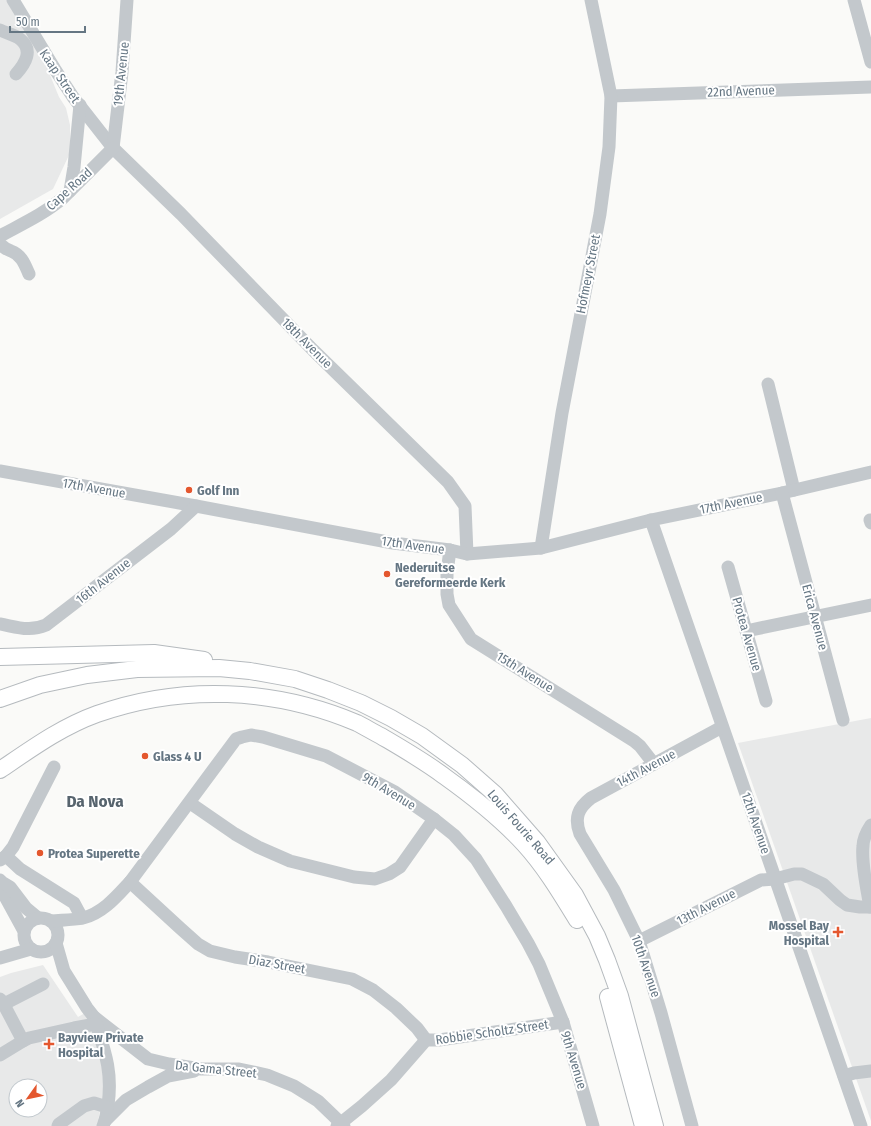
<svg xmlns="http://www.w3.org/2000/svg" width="871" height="1126" font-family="'Fira Sans Condensed',sans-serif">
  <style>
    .built { fill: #e8e9e9; fill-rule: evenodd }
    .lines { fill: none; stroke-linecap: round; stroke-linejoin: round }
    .major-casing { stroke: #b5babe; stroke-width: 18 }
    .minor { stroke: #c3c8cc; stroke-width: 13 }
    .major { stroke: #fff; stroke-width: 16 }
    .poi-dot { fill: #e4572e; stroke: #fff; stroke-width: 1.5 }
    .labels { text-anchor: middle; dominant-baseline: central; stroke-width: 4; stroke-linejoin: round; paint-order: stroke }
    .street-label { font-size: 13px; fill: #657683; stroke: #fff }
    .poi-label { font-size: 13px; font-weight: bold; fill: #657683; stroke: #fff; text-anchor: start }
    .district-label { font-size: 17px; font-weight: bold; fill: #57646e; stroke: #fff }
  </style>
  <rect width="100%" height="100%" fill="#fafaf8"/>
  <g class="built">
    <path d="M0,0H7L38,46L59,97L66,108L70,125V153L53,189L0,219Z"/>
    <path d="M871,718V1121L738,743Z"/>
    <path d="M43,965L78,1017L85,1013L94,1032L102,1059L104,1091L97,1126H0V977L11,973ZM16,1086H40V1110H16Z"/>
  </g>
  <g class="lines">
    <g class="major-casing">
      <g id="major">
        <path d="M0,657L154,653L204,660"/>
        <path d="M0,699L40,685L87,675L137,669L219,668L250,671L295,679L328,690L361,703L391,718L422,736L462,765L495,794L537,842L575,895L597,936L607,960L620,996L655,1126"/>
        <path d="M0,770C31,749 61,727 97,714C182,684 274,688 357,723C365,727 373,732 381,736C403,749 424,761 444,776C472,796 501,819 524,844C545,867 561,894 577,920"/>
        <path d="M608,997L643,1126"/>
      </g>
    </g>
    <g class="minor">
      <path d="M13,0L56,71L73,97L113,148L181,214L313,350L448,482L465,506L467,554"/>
      <path d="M854,0L871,62"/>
      <path d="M0,30C6,33 15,35 20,39C34,50 25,64 16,74"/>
      <path d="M611,96L871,87"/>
      <path d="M113,148L122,72L127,0"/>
      <path d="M70,191L74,167L80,105"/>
      <path d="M0,236C22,224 44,214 63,198L113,148"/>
      <path d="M0,244C4,248 6,249 11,251C22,255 25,265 29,274"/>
      <path d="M768,384L794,490"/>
      <path d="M0,471L196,506L393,543L450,550L467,554L541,548L651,520L782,493L871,472"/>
      <path d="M782,493L843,720"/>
      <path d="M651,520L861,1126"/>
      <path d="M870,520L871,523"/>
      <path d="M541,548L562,413L600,214L609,147L611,96L591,0"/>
      <path d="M450,550L447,572V594L449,605L471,639L634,741L640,746L654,764"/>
      <path d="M728,567L766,701"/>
      <path d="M0,624C17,627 30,632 46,625L171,529L196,506"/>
      <path d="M746,631L871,605"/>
      <path d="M190,803L235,834L258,847L290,861L354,877L375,879L389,874L400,867L434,819"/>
      <path d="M6,856L20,869L74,903L82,918"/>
      <path d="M0,860L6,856L13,847L54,767"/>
      <path d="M0,880L2,891L24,931"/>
      <path d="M0,881L10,887L26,908L38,918"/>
      <path d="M130,882L180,928L198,944L210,951L235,957L268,962L352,979L373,990L396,1008L417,1028L426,1040"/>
      <path d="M870,907C867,889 861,864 863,846C863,838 867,831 871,825"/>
      <circle cx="41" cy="935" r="17"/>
      <path d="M51,921C62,920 73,920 83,918C103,913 117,896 130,882L236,739L242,737L251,735L263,737L326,756L395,792L434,819L454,835L476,859L506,906L528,943L539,964L563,1022L593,1126"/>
      <path d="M639,941L761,880L775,879L794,874H802L823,884L840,900L847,905L860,907H871"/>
      <path d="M56,943L64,971L87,1008L94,1017L148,1059L169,1064L201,1069H239L267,1075L294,1086L318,1101L344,1126"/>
      <path d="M0,958L31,949"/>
      <path d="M0,999L2,1001L23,1041"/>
      <path d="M4,1004L43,984"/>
      <path d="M94,1017C104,1049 113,1070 108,1105C107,1112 106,1119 103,1126"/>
      <path d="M0,1055L23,1041L29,1038L74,1028L96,1024"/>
      <path d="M844,1076L854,1073L871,1071"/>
      <path d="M105,1121L126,1100L148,1087L168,1076L194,1071"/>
      <path d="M58,1126L59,1124L84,1106L94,1103L107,1107"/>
      <path d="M337,1126L362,1106L391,1080L426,1040H439L563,1022"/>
      <path d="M692,1126L661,1013L639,941L614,890L580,834C574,818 578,808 591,798L722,727"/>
    </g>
    <use href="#major" class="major"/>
  </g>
  <g class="poi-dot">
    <circle cx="189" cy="490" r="4"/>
    <circle cx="387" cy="574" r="4"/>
    <circle cx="145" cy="756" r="4"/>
    <circle cx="40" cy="853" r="4"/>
    <path d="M836 926h4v4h4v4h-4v4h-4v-4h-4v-4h4z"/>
    <path d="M47 1038h4v4h4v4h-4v4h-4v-4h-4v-4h4z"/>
  </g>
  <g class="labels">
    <g class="street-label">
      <text transform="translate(121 74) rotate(-84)">19th Avenue</text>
      <text transform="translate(60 76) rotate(56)">Kaap Street</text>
      <text transform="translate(741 91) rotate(-2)">22nd Avenue</text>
      <text transform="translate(69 189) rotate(-42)">Cape Road</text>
      <text transform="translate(588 274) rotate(-79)">Hofmeyr Street</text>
      <text transform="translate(307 343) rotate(45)">18th Avenue</text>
      <text transform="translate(94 488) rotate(10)">17th Avenue</text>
      <text transform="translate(731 503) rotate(-12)">17th Avenue</text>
      <text transform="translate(413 545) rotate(8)">17th Avenue</text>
      <text transform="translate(103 581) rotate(-38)">16th Avenue</text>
      <text transform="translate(815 617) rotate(75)">Erica Avenue</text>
      <text transform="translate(747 634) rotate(74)">Protea Avenue</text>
      <text transform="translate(525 672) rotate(32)">15th Avenue</text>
      <text transform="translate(646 768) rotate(-28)">14th Avenue</text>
      <text transform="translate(389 791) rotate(31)">9th Avenue</text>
      <text transform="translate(756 823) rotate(71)">12th Avenue</text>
      <text transform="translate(521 827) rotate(49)">Louis Fourie Road</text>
      <text transform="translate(706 907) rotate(-27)">13th Avenue</text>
      <text transform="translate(277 964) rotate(10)">Diaz Street</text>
      <text transform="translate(646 966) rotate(71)">10th Avenue</text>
      <text transform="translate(492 1032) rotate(-8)">Robbie Scholtz Street</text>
      <text transform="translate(574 1060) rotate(73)">9th Avenue</text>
      <text transform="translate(216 1069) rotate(6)">Da Gama Street</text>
    </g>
    <g class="poi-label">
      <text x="197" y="490">Golf Inn</text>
      <text x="395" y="567">Nederuitse<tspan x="395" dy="15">Gereformeerde Kerk</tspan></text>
      <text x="153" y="756">Glass 4 U</text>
      <text x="48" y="853">Protea Superette</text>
      <text x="829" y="925" text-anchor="end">Mossel Bay<tspan x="829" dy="15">Hospital</tspan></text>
      <text x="58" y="1037">Bayview Private<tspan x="58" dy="15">Hospital</tspan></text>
    </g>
    <g class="district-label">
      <text x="95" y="801">Da Nova</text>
    </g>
  </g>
  <g transform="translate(28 1098) rotate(237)"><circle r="19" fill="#ffffff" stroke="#c1c8cd"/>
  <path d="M0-3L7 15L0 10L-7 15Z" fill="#e4572e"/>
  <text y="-6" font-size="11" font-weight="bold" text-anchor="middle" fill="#657683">N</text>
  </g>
  <path d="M10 26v6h75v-6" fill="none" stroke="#657683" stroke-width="2"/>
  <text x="16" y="26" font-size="12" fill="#657683" stroke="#ffffff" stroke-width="3" paint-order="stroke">50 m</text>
</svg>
